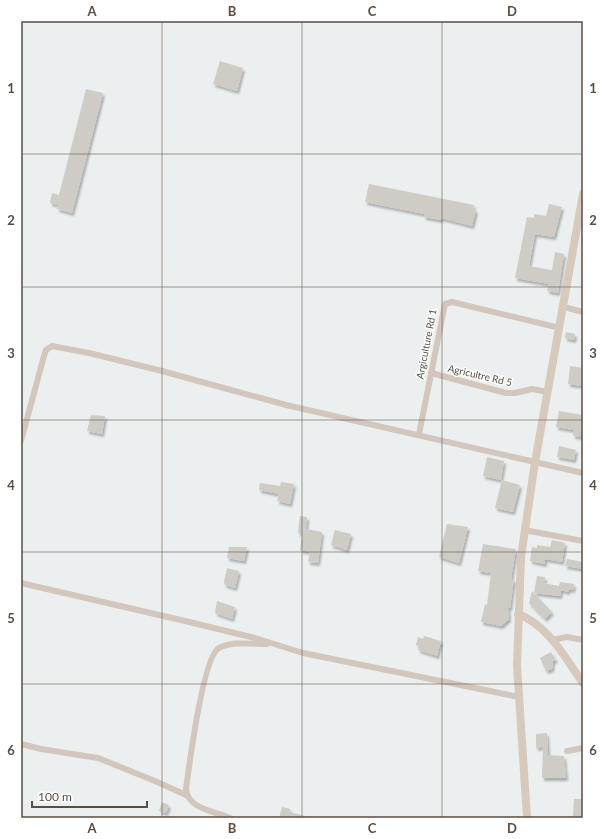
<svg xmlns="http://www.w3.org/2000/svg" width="604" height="839" font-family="Lato,sans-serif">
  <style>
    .building { fill: #cfcbc5; filter: url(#shadow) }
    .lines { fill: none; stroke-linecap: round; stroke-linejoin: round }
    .street { stroke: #d3c6bd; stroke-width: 6 }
    .secondary { stroke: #d7c9bc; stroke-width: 8 }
    .grid { fill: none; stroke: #5b4d42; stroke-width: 1; stroke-opacity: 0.55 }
    .labels { text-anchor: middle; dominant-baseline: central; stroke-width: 3; stroke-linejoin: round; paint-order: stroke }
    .street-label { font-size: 10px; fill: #5b4d42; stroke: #fff }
    .neatline { fill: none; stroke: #5b4d42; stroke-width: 1.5 }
    .grid-label { font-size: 13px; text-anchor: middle; font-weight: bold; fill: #5b4d42 }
  </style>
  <defs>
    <filter id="shadow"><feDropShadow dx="2" dy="3" stdDeviation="1" flood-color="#0004"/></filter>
  </defs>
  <rect width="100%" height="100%" fill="#ebefef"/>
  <g class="building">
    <path d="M220,61L243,68L237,91L213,84Z"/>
    <path d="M86,89L103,93L72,213L57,209L58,205L50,203L52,193L59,195Z"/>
    <path d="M369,184L474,205L473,209L476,210L472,226L441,218V220L424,217V214L365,202Z"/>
    <path d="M549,204L562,207L554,237L535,234L529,266L552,270L555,252L564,254L558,293L547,291L549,284L515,278L527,217L534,218V214L546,216Z"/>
    <path d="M566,332L575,334L574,340L565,338Z"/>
    <path d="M570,366L583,368V386L568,384Z"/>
    <path d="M559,411L583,415L581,437L573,436L574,430L556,427Z"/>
    <path d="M91,415L105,416L102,434L87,431Z"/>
    <path d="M559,446L576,450L574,460L557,457Z"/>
    <path d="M487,457L504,461L501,480L483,476Z"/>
    <path d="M502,480L520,485L513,512L495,508Z"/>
    <path d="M281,482L294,484L290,504L277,501L279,494L259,490L260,483L280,486Z"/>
    <path d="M300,516L307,517L306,529L322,532L318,563L308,562L310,552L300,550L302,534L298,533Z"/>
    <path d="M447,524L468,527L459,563L439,557Z"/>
    <path d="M335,530L351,534L347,550L331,545Z"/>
    <path d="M552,540L565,543L562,562L545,559V564L530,561L532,547L537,548V545L550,547Z"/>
    <path d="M483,544L516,549L511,579H514L510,608H508L509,619L501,626L481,622L485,604L487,605L491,573L478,571Z"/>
    <path d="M229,547H247L244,561L227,558Z"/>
    <path d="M567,559L583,562V569L565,566Z"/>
    <path d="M227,568L239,571L235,588L225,585L224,582Z"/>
    <path d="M537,576L545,577L544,583L559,586L560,582L574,584L573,590L569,589L568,592L561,590L560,596L534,593Z"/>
    <path d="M532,591L552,612L545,619L529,603Z"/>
    <path d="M217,601L235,607L232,619L215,613Z"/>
    <path d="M424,636L441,641L437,656L418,650L419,646L416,645L418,637L423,639Z"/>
    <path d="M551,652L556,660L553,661L552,669L546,671L540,658Z"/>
    <path d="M547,733L548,755L564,756L566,778H542L543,747L536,748V734Z"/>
    <path d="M574,799H583V817L573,816Z"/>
    <path d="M162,802L169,805L166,813L159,811Z"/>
    <path d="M282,807L290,809V812L305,816V818H279Z"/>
  </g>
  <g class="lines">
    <g class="street">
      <path d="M564,307L583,312"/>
      <path d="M431,373L506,393H515L532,389L548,392"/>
      <path d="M419,434L445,304L452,302L560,328"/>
      <path d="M21,441L44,356L46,350L52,346L89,353L162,371L286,405L583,473"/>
      <path d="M524,530L583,541"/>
      <path d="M21,583L185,621L255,638L303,653L519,697"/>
      <path d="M551,640L567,637L583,640"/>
      <path d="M21,744L41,749L98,758L155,781L186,795"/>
      <path d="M567,751L583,748"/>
      <path d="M230,818C214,811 188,809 186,789C189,767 203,656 219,648C232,641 253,644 267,644"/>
    </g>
    <g class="secondary">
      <path d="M518,614C548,625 566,659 583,683"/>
      <path d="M527,818L517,665L521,557L535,462L583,194"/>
    </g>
  </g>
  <path class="grid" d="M162,21V818M302,21V818M442,21V818M21,154H583M21,287H583M21,420H583M21,552H583M21,684H583"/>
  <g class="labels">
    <g class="street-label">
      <text transform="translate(426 344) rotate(-79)">Argiculture Rd 1</text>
      <text transform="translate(480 375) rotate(13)">Agricultre Rd 5</text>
    </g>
  </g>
  <rect width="604" height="839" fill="none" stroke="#ffffff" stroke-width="44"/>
  <path d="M32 801v6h115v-6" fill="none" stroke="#5b4d42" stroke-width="2"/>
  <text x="38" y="801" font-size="12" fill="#5b4d42" stroke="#ffffff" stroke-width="3" paint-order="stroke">100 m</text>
  <rect x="22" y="22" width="560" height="795" class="neatline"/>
  <g class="grid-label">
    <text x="92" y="16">A</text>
    <text x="232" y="16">B</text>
    <text x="372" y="16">C</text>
    <text x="512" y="16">D</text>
    <text x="11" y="93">1</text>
    <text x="593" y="93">1</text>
    <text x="11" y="225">2</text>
    <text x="593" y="225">2</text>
    <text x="11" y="358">3</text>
    <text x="593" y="358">3</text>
    <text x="11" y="490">4</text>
    <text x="593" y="490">4</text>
    <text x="11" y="623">5</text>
    <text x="593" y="623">5</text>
    <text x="11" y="755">6</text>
    <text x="593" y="755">6</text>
    <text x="92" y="833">A</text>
    <text x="232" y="833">B</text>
    <text x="372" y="833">C</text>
    <text x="512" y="833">D</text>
  </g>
</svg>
